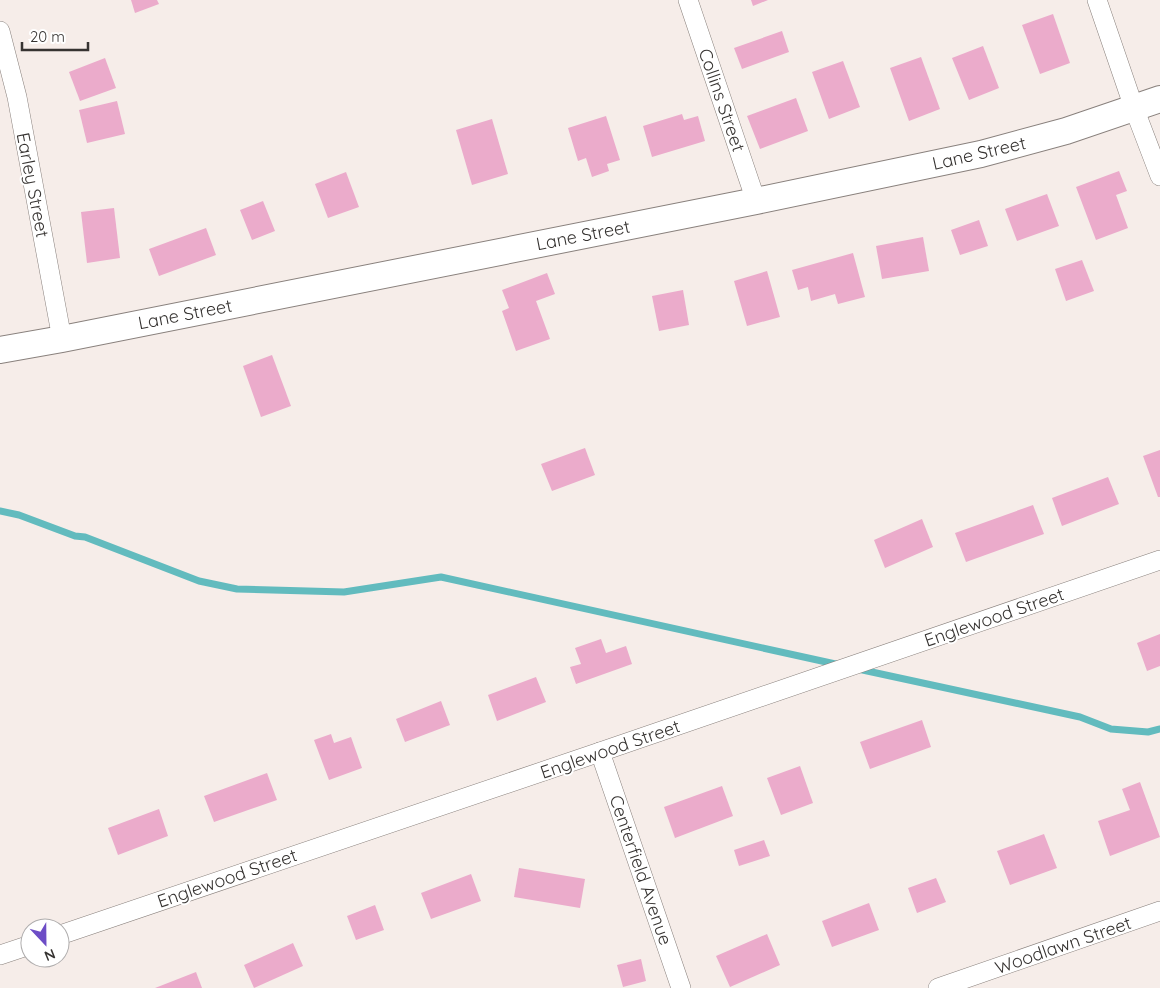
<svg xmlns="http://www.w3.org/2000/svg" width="1160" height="988" font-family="Quicksand,sans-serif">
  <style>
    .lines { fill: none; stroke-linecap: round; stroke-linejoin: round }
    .stream { stroke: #62bbbe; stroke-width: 7 }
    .building { fill: #ebabcb }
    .street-casing { stroke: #89817d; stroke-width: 20 }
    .secondary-casing { stroke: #89817d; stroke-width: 28 }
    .street { stroke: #fff; stroke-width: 19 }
    .secondary { stroke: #fff; stroke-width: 26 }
    .labels { text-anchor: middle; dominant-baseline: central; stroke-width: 4; stroke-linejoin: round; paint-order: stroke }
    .street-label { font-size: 18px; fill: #363331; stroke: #fff }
  </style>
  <rect width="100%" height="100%" fill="#f6ede9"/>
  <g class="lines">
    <g class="stream">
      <path d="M0,511L19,515L75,536L85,537L199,581L237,589L344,592L441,577L840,665"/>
      <path d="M858,669L1080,717L1111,729L1148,732L1160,729"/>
    </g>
  </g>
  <g class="building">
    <path d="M131,0H157L159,4L135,13Z"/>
    <path d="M751,0H768L753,6Z"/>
    <path d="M1053,14L1070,63L1040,74L1022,25Z"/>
    <path d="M782,31L789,52L742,69L734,48Z"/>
    <path d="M983,46L999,88L969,100L952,58Z"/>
    <path d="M921,57L940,109L909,121L890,68Z"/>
    <path d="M105,58L116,88L80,101L69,72Z"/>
    <path d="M843,61L860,107L829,119L812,72Z"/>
    <path d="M796,98L808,131L760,149L747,116Z"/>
    <path d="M117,101L125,134L87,143L79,110Z"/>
    <path d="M682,114L684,120L698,116L705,141L652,157L643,126Z"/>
    <path d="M606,116L620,160L607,164L609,171L592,177L586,158L578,161L568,128Z"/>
    <path d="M492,119L508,174L472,185L456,130Z"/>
    <path d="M1119,171L1127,191L1116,195L1128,228L1096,240L1076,187Z"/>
    <path d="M346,172L359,207L328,218L315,184Z"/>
    <path d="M1047,194L1059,226L1017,241L1005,209Z"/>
    <path d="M263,201L275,231L252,240L240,210Z"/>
    <path d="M114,208L120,258L87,263L81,212Z"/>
    <path d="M979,220L988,246L960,255L951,230Z"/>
    <path d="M206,228L216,255L159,276L149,249Z"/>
    <path d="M923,237L929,271L882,279L876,246Z"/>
    <path d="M853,253L865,297L838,304L835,294L811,301L808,287L798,290L792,270Z"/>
    <path d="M1082,260L1094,291L1066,301L1055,269Z"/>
    <path d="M767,271L780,317L747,326L734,281Z"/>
    <path d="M547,273L555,294L536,301L550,339L516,351L502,311L509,308L502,290Z"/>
    <path d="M683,290L689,325L659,331L652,296Z"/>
    <path d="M272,355L291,406L261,417L243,366Z"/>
    <path d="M585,448L595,475L552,491L541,464Z"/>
    <path d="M1160,450V497H1158L1143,456Z"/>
    <path d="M1108,477L1119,504L1062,526L1052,498Z"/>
    <path d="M1033,505L1044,534L966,562L955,533Z"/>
    <path d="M922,519L933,547L885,568L874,540Z"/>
    <path d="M1160,634V666L1147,671L1137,643Z"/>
    <path d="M601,639L606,653L626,646L632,664L576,684L570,667L581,664L575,648Z"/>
    <path d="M536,677L546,702L497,721L488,695Z"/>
    <path d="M441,701L450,725L405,742L396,719Z"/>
    <path d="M922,720L931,747L870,769L860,742Z"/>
    <path d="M331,734L334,743L351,737L362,768L329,780L314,740Z"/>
    <path d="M800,766L813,803L781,815L767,778Z"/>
    <path d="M267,773L277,800L214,822L204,796Z"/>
    <path d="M1140,782L1160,837L1110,856L1098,821L1130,810L1122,789Z"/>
    <path d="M722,786L733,816L675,838L664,807Z"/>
    <path d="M159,809L168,836L118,855L108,828Z"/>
    <path d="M1044,834L1057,868L1010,885L997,851Z"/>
    <path d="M764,840L770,856L739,866L734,850Z"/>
    <path d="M519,868L585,879L580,908L514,897Z"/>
    <path d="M471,874L481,901L431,919L421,893Z"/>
    <path d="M936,878L946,902L917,913L908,888Z"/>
    <path d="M869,903L879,930L832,947L822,921Z"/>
    <path d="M375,905L384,930L356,940L347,916Z"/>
    <path d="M767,934L780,965L730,987L716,956Z"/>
    <path d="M293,943L303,966L254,988L244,965Z"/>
    <path d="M641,959L646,981L623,987L617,965Z"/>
    <path d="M196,972L202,988H155Z"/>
  </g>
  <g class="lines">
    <g class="street-casing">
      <g id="street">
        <path d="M688,0L756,201"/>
        <path d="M1097,0L1134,108L1160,176"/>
        <path d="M0,31L17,97L62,339"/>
        <path d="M600,752L681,988"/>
        <path d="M60,935L600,752L1160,560"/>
        <path d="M0,955L30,945"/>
        <path d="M938,988L1160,911"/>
      </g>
    </g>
    <g class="secondary-casing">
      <path id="secondary" d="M0,350L62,339L756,201L981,154L1066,131L1160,99"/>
    </g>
    <use href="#street" class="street"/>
    <use href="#secondary" class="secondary"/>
  </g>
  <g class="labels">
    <g class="street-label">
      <text transform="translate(722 100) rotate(71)">Collins Street</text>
      <text transform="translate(979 153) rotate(-13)">Lane Street</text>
      <text transform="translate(33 185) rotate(79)">Earley Street</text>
      <text transform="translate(583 235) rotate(-11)">Lane Street</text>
      <text transform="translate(185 314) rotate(-11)">Lane Street</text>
      <text transform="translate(994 617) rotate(-19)">Englewood Street</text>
      <text transform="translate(610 749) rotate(-19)">Englewood Street</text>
      <text transform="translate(641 870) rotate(71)">Centerfield Avenue</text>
      <text transform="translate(227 878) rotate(-19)">Englewood Street</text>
      <text transform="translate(1063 945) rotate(-19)">Woodlawn Street</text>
    </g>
  </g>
  <g transform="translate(45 943) rotate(158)"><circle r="24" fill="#ffffff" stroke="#afadad"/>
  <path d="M0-4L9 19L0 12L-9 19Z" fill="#6d4dc6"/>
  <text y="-8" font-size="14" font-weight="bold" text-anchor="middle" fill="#363331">N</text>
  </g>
  <path d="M22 42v8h66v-8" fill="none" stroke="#363331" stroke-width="2.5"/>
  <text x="30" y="42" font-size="15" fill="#363331" stroke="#ffffff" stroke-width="4" paint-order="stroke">20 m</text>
</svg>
